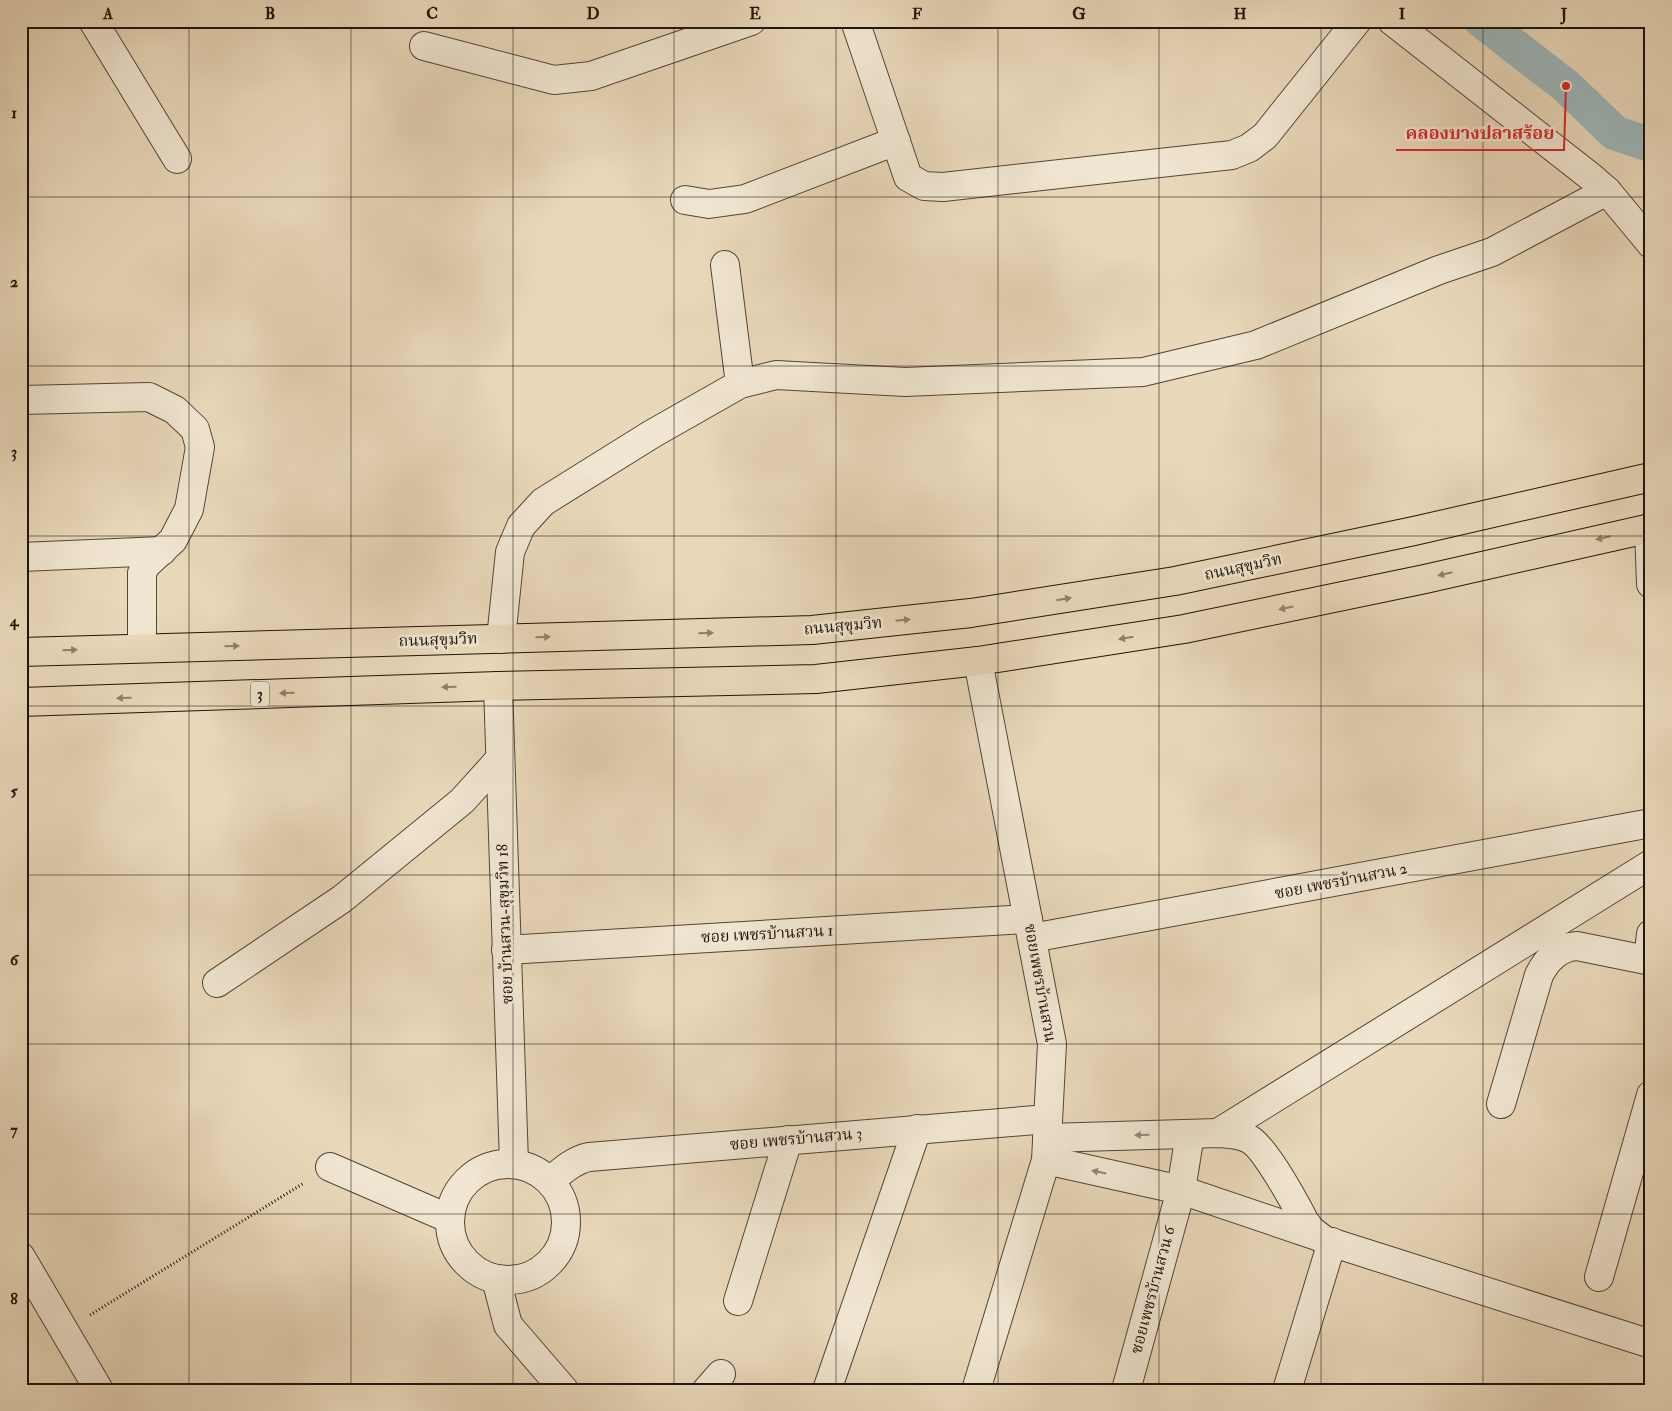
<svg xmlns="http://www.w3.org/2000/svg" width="1672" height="1411" font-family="'IM FELL Double Pica','Noto Serif Thai',serif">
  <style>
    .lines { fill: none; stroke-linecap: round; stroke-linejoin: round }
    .canal { stroke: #9db7bb; stroke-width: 35 }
    .minor-casing { stroke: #524539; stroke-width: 30 }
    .major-casing { stroke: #1f140e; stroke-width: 30 }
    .path { stroke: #1f140e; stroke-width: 3; stroke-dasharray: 1 2.5; stroke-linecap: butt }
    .minor { stroke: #f1e6d2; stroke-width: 28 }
    .major { stroke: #e9d8ba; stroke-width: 28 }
    .oneway { fill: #8e806d }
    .oneway2 { fill: #92887a }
    .grid { fill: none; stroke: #1f140e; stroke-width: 1; stroke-opacity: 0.55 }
    .labels { text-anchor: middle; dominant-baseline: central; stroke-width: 5; stroke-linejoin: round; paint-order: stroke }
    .shield { fill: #f1e6d2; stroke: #5e5349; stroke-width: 1 }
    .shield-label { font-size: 15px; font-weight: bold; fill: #1f140e }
    .street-label { font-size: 16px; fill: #1f140e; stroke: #f1e6d2 }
    .leader { fill: none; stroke: #d62828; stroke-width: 2 }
    .callout-dot { fill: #d62828; stroke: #f1e6d2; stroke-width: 2 }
    .callout-label { font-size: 18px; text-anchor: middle; font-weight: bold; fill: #d62828; stroke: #f1e6d2; stroke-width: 5; stroke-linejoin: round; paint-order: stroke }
    .neatline { fill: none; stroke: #1f140e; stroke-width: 2 }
    .grid-label { font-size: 16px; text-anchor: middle; font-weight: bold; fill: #1f140e }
  </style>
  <rect width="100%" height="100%" fill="#e9d8ba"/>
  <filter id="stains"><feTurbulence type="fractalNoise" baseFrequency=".004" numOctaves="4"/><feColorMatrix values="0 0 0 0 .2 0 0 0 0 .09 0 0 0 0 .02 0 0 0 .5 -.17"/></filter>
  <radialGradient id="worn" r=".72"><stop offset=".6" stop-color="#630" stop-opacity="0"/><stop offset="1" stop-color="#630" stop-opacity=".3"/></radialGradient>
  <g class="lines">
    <path class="canal" d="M1482,21L1566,86L1615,133L1651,145"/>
    <g class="minor-casing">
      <g id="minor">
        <path d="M93,21L177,159"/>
        <path d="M855,21L908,177L924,186L943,187L1232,155L1249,148L1265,136L1357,21"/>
        <path d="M1392,21L1591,177L1607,191L1651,244"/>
        <path d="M424,46L554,80L591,76L751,21"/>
        <path d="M685,200L709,204L745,199L896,141"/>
        <path d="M725,265L740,384"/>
        <path d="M21,400L149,397L175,410L195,429L200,447L189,509L173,540L146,565L142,573V648"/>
        <path d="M1649,528L1651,584"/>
        <path d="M21,557L162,551"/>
        <path d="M501,639L510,552L521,526L543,502L652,434L740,384L776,375L905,382L1143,372L1256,345L1439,270L1492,252L1607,191"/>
        <path d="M498,686L514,1163"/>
        <path d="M1032,938L1651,823"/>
        <path d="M506,950L1028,919"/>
        <path d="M1648,960L1651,934"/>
        <path d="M217,983L342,899L462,801L499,760"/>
        <path d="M1501,1104L1539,975C1547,959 1559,947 1577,946L1651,961"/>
        <path d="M1218,1133L1651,864"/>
        <path d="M1047,1138L1218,1133C1229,1134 1239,1134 1249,1139C1265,1147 1295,1203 1305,1222L1311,1230L1324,1240L1651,1344"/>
        <path d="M1046,1160L1181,1190L1317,1236"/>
        <circle cx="508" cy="1222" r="58"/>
        <path d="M330,1167L450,1219"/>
        <path d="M550,1181C562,1171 574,1160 589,1157L1048,1119"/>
        <path d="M21,1257L99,1390"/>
        <path d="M1599,1277L1651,1095"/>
        <path d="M496,1279L508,1325L564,1390"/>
        <path d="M738,1301L788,1140"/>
        <path d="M707,1390L721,1374"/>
        <path d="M827,1390L917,1129"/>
        <path d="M976,1390L1046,1160L1052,1044L978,661"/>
        <path d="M1126,1390L1181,1190L1190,1134"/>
        <path d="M1287,1390L1332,1242"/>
      </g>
    </g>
    <g class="major-casing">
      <g id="major">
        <path d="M21,652L812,630L971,613L1175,581L1414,531L1651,477"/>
        <path d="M21,702L498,686L816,679L978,661L1184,629L1425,579L1651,528"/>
      </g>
    </g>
    <path class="path" d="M90,1315L304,1183"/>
    <use href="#minor" class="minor"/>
    <use href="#major" class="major"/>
  </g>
  <defs><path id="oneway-solid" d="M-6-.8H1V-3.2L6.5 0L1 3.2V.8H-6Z" transform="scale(1.25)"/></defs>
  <g class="oneway">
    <use href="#oneway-solid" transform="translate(1603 538) rotate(167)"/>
    <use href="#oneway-solid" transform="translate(1445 574) rotate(167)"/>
    <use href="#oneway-solid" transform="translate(1064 599) rotate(-9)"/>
    <use href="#oneway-solid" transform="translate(1286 608) rotate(168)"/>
    <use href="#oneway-solid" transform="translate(903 620) rotate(-6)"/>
    <use href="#oneway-solid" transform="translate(706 633) rotate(-2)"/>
    <use href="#oneway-solid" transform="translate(543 637) rotate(-2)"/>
    <use href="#oneway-solid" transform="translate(1126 638) rotate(171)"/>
    <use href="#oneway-solid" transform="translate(232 646) rotate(-2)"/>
    <use href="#oneway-solid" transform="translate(70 650) rotate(-2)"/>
    <use href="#oneway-solid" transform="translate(449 687) rotate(178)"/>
    <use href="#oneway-solid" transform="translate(287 693) rotate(178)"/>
    <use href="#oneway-solid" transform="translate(124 698) rotate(178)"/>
  </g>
  <g class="oneway2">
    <use href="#oneway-solid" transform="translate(1142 1135) rotate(179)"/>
    <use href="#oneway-solid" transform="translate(1099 1172) rotate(-168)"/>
  </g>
  <path class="grid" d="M189,21V1390M351,21V1390M513,21V1390M674,21V1390M836,21V1390M998,21V1390M1159,21V1390M1321,21V1390M1483,21V1390M21,197H1651M21,366H1651M21,536H1651M21,706H1651M21,875H1651M21,1044H1651M21,1214H1651"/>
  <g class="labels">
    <rect class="shield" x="251" y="681.5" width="18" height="25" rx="4"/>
    <g class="shield-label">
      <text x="260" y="694">3</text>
    </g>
    <g class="street-label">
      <text transform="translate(1243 567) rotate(-12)">ถนนสุขุมวิท</text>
      <text transform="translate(843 626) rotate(-5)">ถนนสุขุมวิท</text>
      <text transform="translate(438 640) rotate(-2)">ถนนสุขุมวิท</text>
      <text transform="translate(1341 881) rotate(-11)">ซอย เพชรบ้านสวน 2</text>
      <text transform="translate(505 924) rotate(-92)">ซอย บ้านสวน-สุขุมวิท 18</text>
      <text transform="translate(767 934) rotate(-3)">ซอย เพชรบ้านสวน 1</text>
      <text transform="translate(1040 983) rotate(80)">ซอยเพชรบ้านสวน</text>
      <text transform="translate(796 1139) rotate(-5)">ซอย เพชรบ้านสวน 3</text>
      <text transform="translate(1153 1290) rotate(-75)">ซอยเพชรบ้านสวน 6</text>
    </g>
  </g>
  <path class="leader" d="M1566 86L1564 150H1396"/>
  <circle class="callout-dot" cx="1566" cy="86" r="5"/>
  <g class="callout-label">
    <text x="1480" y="139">คลองบางปลาสร้อย</text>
  </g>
  <rect width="1672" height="1411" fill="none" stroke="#e9d8ba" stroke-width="55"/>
  <rect x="28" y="28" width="1616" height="1356" class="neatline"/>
  <g class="grid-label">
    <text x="108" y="19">A</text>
    <text x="270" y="19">B</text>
    <text x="432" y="19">C</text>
    <text x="593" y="19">D</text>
    <text x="755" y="19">E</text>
    <text x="917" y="19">F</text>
    <text x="1079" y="19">G</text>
    <text x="1240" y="19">H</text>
    <text x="1402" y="19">I</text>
    <text x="1564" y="19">J</text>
    <text x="14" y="118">1</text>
    <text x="14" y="287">2</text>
    <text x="14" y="457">3</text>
    <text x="14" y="626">4</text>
    <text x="14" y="796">5</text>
    <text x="14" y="965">6</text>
    <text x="14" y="1135">7</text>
    <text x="14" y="1304">8</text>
  </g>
  <rect width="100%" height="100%" filter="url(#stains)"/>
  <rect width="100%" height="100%" fill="url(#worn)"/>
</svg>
